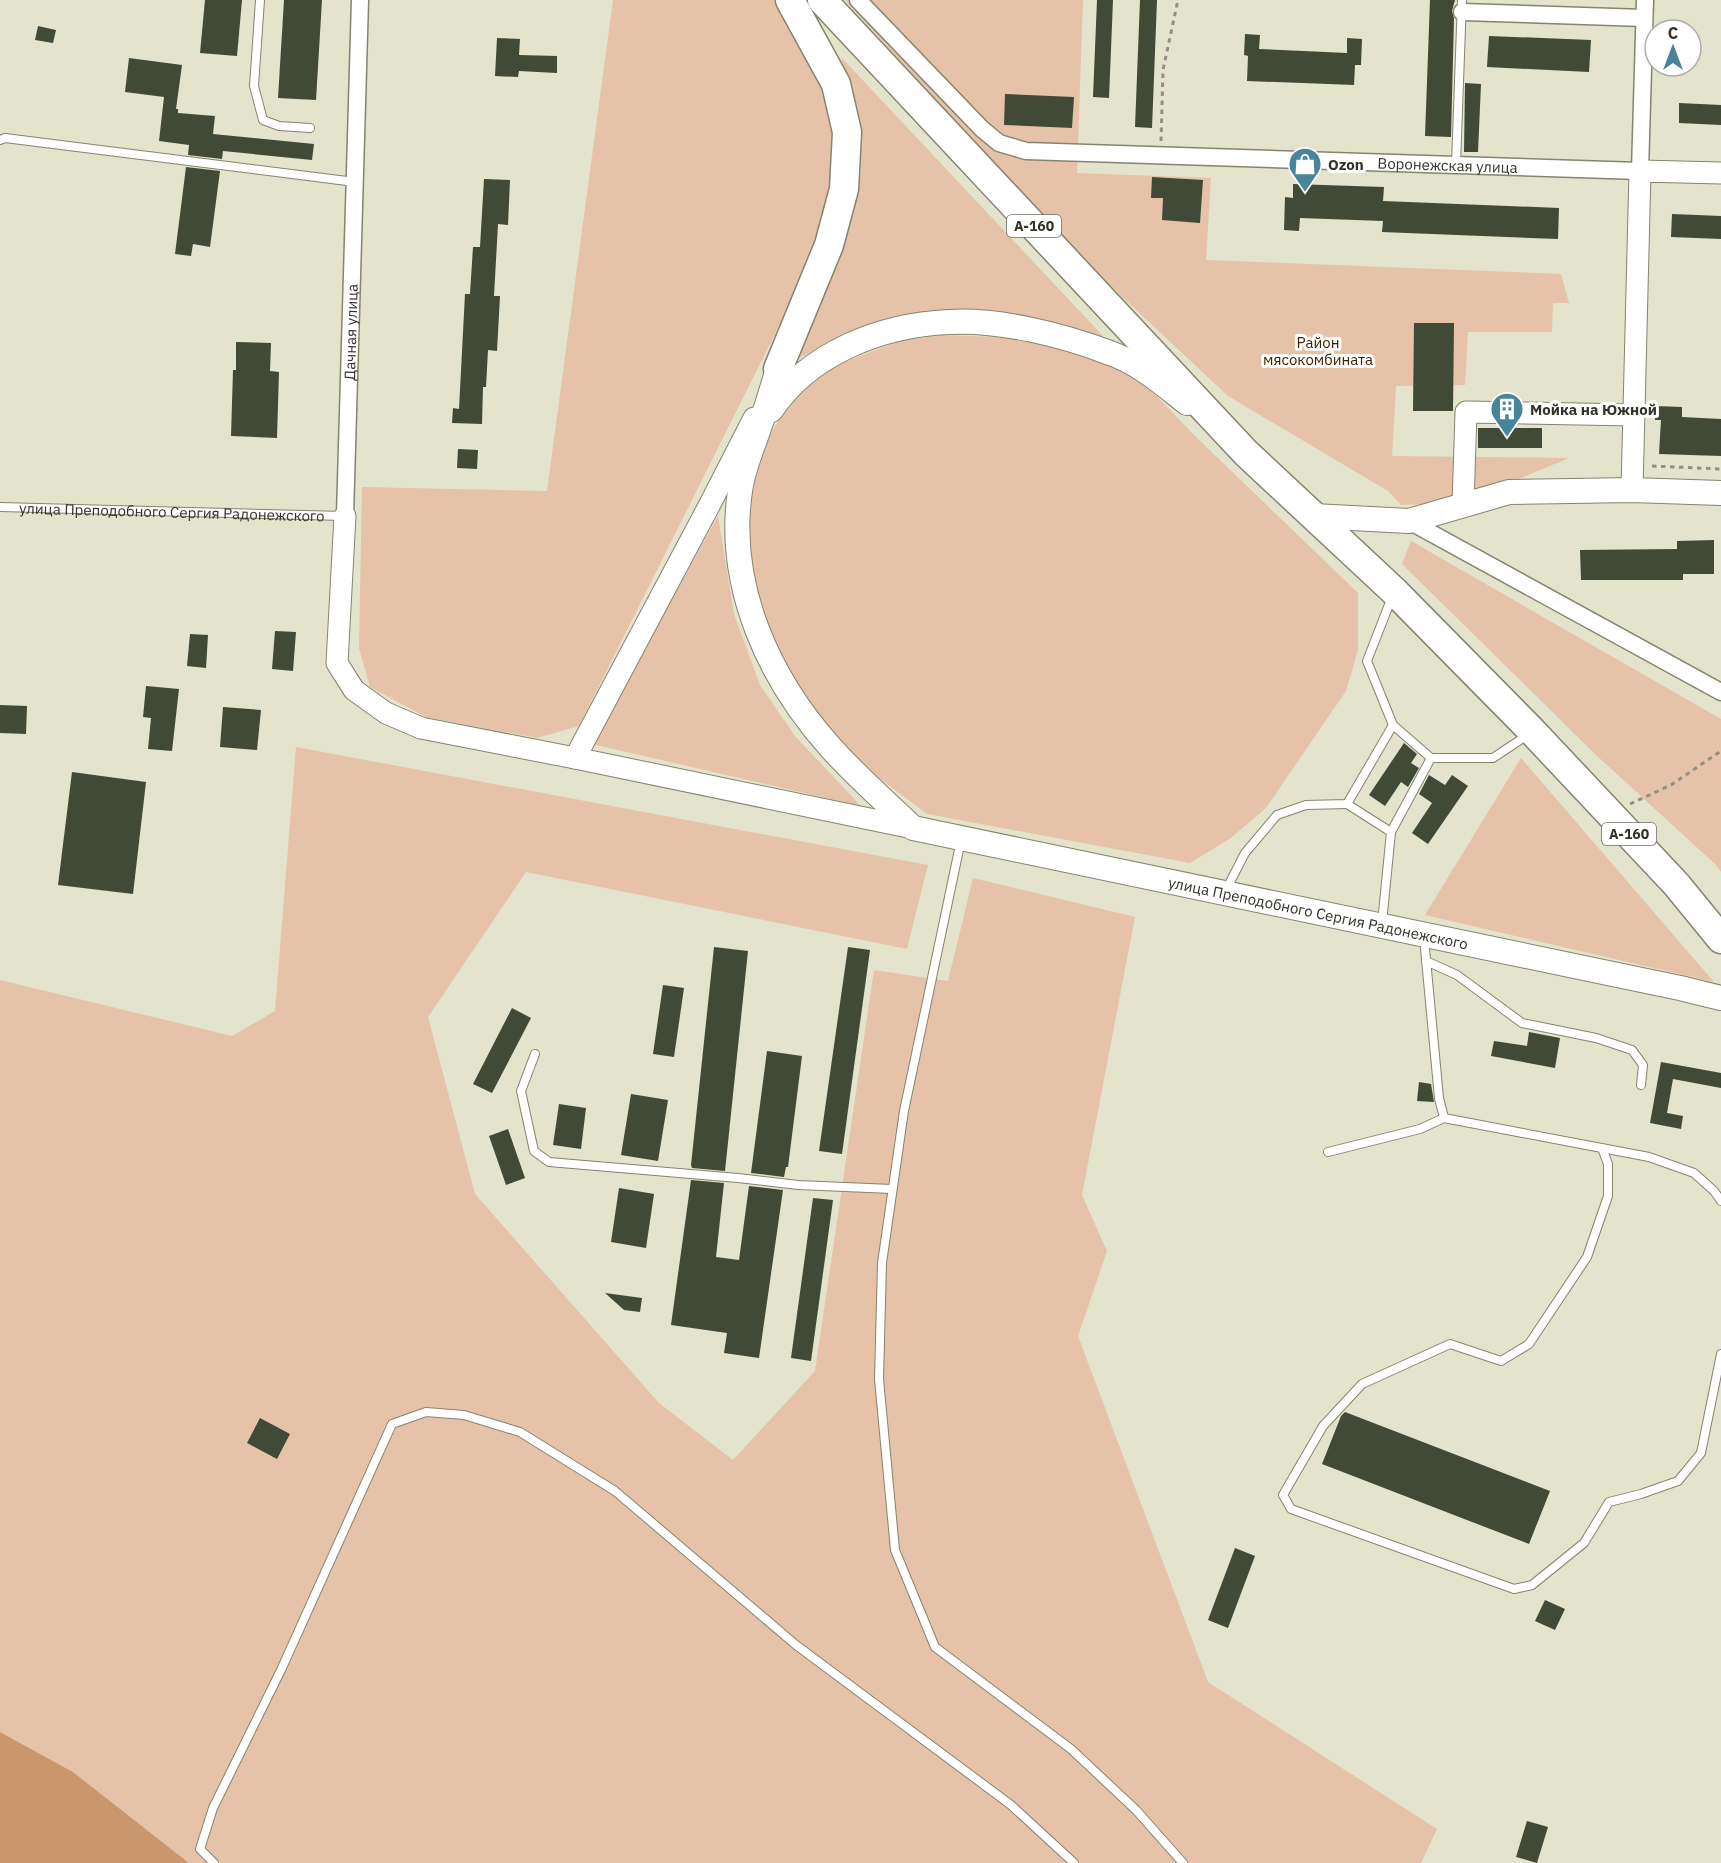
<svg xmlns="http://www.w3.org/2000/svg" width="1721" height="1863" font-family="'IBM Plex Sans',sans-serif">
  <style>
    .green { fill: #e6c3a8 }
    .forest { fill: #ca966e }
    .building { fill: #414937 }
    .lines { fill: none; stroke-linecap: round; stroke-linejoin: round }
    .service-casing { stroke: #85846f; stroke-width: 10 }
    .minor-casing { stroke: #85846f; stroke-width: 19 }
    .tertiary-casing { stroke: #85846f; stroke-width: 23 }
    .secondary-casing { stroke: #85846f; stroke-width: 26 }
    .trunk-casing { stroke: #85846f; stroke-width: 31 }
    .path { stroke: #919080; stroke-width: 3; stroke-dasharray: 4.5 4.5; stroke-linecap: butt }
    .service { stroke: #fff; stroke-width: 8 }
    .minor { stroke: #fff; stroke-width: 16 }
    .tertiary { stroke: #fff; stroke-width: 21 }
    .secondary { stroke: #fff; stroke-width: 24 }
    .trunk { stroke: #fff; stroke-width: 28 }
    .labels { text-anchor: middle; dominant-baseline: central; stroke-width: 6; stroke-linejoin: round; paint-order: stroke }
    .shield { fill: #fff; stroke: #707069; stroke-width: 1.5 }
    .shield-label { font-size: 14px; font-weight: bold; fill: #323229 }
    .poi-label { font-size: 15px; font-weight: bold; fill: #323229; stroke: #fff; text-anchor: start }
    .street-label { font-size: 15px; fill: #323229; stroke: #fff }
    .park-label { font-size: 15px; fill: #412000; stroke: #fff }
  </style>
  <rect width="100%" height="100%" fill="#e4e3cc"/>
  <g class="green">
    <path d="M613,0H776L823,92L838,156L821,227L777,330L579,726L537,738L426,717L370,687L359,648L362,487L547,491Z"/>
    <path d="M845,0H1083L1077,173L1211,178L1206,260L1561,274L1569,303H1553L1552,332H1468L1465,385L1396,386L1392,456L1569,458L1502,486L1438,504L1401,505L1388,491L1228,396L1073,251Z"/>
    <path d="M841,57L1104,337L1059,324L1020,317L862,328L792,361L849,221L861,172L857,127Z"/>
    <path d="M942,335L1000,337L1048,346L1105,363L1148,387L1195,436L1358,593V650L1346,691L1266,808L1231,838L1190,863L927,814L867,769L827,725L790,678L768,632L756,591L749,548L748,506L756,468L767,440L794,394L826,369L900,341Z"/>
    <path d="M718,516L734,614L760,685L795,736L861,806L592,744Z"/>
    <path d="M1411,541L1721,719V872L1715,864L1596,755L1402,564Z"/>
    <path d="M296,747L928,865L907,949L526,872L428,1017L475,1194L659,1403L733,1460L815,1371L874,970L948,981L973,878L1135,917L1082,1195L1107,1251L1078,1336L1208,1682L1437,1829L1421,1863H189L73,1772L0,1732V980L232,1036L275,1011Z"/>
    <path d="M1521,758L1714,982L1425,915Z"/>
  </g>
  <path class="forest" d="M0,1732L73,1772L189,1863H0Z"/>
  <g class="building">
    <path d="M205,0H242L237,56L200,53Z"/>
    <path d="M284,0H322L316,100L278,98Z"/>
    <path d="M1097,0H1113L1109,98L1093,97Z"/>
    <path d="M1140,0H1157L1152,128L1135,127Z"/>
    <path d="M1430,0H1455L1452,11L1454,18L1451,137L1425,136Z"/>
    <path d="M38,26L56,30L53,43L35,40Z"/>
    <path d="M1245,34L1260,35L1259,49L1347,53V38L1362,39L1361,65H1355L1354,85L1247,81L1248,56L1244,55Z"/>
    <path d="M1489,36L1591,40L1589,72L1487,67Z"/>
    <path d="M497,38L520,39L519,55L557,56V73L519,71L518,77L495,76Z"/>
    <path d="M129,58L182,65L176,109H178V113L215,116L213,134L314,144L312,160L223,151L222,159L188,155L189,145L159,141L164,97L125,92Z"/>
    <path d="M1465,83L1481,84L1478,152H1464Z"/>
    <path d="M1005,94L1074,97L1072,128L1004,125Z"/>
    <path d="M1679,103L1721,105V125L1679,123Z"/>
    <path d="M186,167L220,171L210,247L193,244L191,256L175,254Z"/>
    <path d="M1152,177L1203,180L1200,223L1162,220L1163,198H1151Z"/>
    <path d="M484,179L510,180L508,225L498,224L494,296H500L497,351L488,350L486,387H483L482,424L452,423L453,408L459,409L465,294H470L473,247H480Z"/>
    <path d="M1293,184L1384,187L1383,201L1559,208L1558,239L1382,232L1383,221L1300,218L1299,231L1284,230L1285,197L1293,198Z"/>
    <path d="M1672,214L1721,216V239L1671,237Z"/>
    <path d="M1414,323H1454L1453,411H1413Z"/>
    <path d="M236,342L271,343L270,371L279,372L277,438L231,436L233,370H236Z"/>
    <path d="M1655,406L1682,407V417L1721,419V456L1659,454L1661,420H1655Z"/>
    <rect x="1478" y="428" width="64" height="20"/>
    <path d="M458,449L478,450L477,469L457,468Z"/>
    <path d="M1714,540V574H1683V580H1581L1580,550L1677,549V541Z"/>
    <path d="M275,631L296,632L293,671L272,669Z"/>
    <path d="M190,634L208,635L206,668L187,666Z"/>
    <path d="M146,686L179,689L172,751L148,749L151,718L143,717Z"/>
    <path d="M0,705L27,706L26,734L0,733Z"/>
    <path d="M223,707L261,710L257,750L220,747Z"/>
    <path d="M1404,743L1417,754L1411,763L1419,768L1408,787L1401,782L1385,806L1369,795Z"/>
    <path d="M72,772L146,782L133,894L58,885Z"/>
    <path d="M1429,775L1445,785L1452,775L1468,786L1428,844L1412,833L1432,803L1419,794Z"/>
    <path d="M714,947L748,951L725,1171L692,1168L691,1165Z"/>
    <path d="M848,947L870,950L842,1154L819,1151Z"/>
    <path d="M663,985L684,988L674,1057L653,1054Z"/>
    <path d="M512,1008L531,1018L492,1093L473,1084Z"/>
    <path d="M1529,1032L1560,1038L1555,1068L1491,1056L1494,1041L1527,1046Z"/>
    <path d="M767,1051L802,1056L788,1167H786L784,1177L751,1173Z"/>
    <path d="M1661,1062L1721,1073V1088L1673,1079L1667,1113L1683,1116L1681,1129L1650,1123Z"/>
    <path d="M1419,1082L1431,1084L1434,1102L1417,1101Z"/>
    <path d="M631,1094L668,1100L658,1161L621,1155Z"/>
    <path d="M559,1104L586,1108L581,1149L553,1145Z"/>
    <path d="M508,1129L525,1178L506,1185L489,1136Z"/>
    <path d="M691,1180L724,1183L716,1257L739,1260L749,1186L783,1190L759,1358L724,1353L727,1333L671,1325Z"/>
    <path d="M619,1188L654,1194L646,1248L611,1242Z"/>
    <path d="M813,1198L833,1200L811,1361L791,1358Z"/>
    <path d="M605,1293L642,1298L640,1312L624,1310Z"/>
    <path d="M1345,1412L1550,1491L1529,1544L1322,1464L1341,1416Z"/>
    <path d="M260,1418L290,1434L277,1459L247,1443Z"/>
    <path d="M1235,1548L1255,1556L1228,1628L1208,1620Z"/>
    <path d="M1545,1600L1565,1609L1555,1630L1535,1621Z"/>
    <path d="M1527,1821L1548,1827L1537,1863L1516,1857Z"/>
  </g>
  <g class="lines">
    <g class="service-casing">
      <g id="service">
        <path d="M260,0L254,86L263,120L279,126L310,128"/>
        <path d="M0,140L5,138L355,182"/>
        <path d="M1456,164L1462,0"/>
        <path id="s1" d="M0,507L344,516"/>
        <path d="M1392,597L1367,661L1393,725L1431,758H1493L1529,734"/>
        <path d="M1347,804L1391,832L1382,923"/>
        <path d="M1391,832L1431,758"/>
        <path d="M961,840L904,1111L882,1263L879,1379L895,1550L935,1647L1071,1749L1136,1810L1183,1863"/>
        <path d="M1226,890L1245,853L1277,815L1306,805L1347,804L1393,725"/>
        <path d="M1424,938L1439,1098L1444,1118L1649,1157L1694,1173L1714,1191L1721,1201"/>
        <path d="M1426,961L1457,975L1522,1023L1596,1038L1632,1050L1643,1065L1641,1085"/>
        <path d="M535,1054L521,1091L534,1151L549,1162L738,1178L798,1185L892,1189"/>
        <path d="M1602,1148L1608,1164V1196L1587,1257L1529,1344L1501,1361L1450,1344L1362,1384L1323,1426L1283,1495L1291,1509L1514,1589L1532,1585L1584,1543L1609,1502L1641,1494L1678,1481L1701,1453L1721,1354"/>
        <path d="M1328,1152L1420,1129L1444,1118"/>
        <path d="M214,1863L200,1849L213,1808L281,1670L392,1424L426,1412L464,1415L520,1432L615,1491L796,1645L1011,1805L1074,1863"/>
      </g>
    </g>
    <g class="minor-casing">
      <g id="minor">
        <path id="s2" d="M858,0L982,129L999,143L1026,151L1640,171L1645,0"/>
        <path d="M1462,12L1644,18"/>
        <path id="s3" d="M345,516L360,0"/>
        <path d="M1409,521L1721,692"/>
      </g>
    </g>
    <g class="tertiary-casing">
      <g id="tertiary">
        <path d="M1632,490L1640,171L1721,173"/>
        <path d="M1463,505L1466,412L1634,415"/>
        <path d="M345,516L337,663L354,690L386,713L421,728L575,758L913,828"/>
        <path d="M575,758L710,504L754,418"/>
      </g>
    </g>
    <g class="secondary-casing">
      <g id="secondary">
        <path id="s4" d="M778,369C772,388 767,407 760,425C753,447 743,468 740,491C726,586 769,679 831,748C857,777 886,802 913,828L1680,988L1721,998"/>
        <path d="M771,410C809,353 881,325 949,322C999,319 1063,335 1110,353C1139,363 1163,384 1187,403"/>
        <path d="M1313,516L1409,521L1509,492L1632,490L1721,493"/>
      </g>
    </g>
    <g class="trunk-casing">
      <g id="trunk">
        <path d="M822,0L1246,453L1394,591L1533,732L1676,884L1721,939"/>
        <path d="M778,369L829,245L844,189L847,132L836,84L790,0"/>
      </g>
    </g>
    <g class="path">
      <path d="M1161,141L1163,70L1178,0"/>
      <path d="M1652,466L1721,469"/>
      <path d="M1630,804L1671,785L1721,751"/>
    </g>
    <use href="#service" class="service"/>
    <use href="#minor" class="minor"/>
    <use href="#tertiary" class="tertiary"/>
    <use href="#secondary" class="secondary"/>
    <use href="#trunk" class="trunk"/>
  </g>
  <defs>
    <g id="shop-pin" transform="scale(1.725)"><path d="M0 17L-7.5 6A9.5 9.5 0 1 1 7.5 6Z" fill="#46859a" stroke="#fff"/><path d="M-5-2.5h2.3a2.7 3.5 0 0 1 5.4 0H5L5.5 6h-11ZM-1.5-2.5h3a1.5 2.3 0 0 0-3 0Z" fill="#fff"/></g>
    <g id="building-pin" transform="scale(1.725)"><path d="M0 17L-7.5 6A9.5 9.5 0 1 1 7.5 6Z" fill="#46859a" stroke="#fff"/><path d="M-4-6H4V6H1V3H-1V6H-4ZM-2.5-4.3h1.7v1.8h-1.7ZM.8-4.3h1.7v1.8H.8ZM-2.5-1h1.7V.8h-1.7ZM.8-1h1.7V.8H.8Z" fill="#fff"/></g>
  </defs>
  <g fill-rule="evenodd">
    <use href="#shop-pin" x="1305" y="164"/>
    <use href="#building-pin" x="1507" y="409"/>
  </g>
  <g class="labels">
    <g class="shield">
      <rect x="1007" y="215" width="54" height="22" rx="4.5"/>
      <rect x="1602" y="823" width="54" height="22" rx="4.5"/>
    </g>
    <g class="shield-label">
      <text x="1034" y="226">А-160</text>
      <text x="1629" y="834">А-160</text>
    </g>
    <g class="poi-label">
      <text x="1328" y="164">Ozon</text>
      <text x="1530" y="409">Мойка на Южной</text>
    </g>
    <g class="street-label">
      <text stroke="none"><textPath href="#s2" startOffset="651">Воронежская улица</textPath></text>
      <text stroke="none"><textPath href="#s3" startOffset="184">Дачная улица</textPath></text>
      <text stroke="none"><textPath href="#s1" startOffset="172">улица Преподобного Сергия Радонежского</textPath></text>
      <text stroke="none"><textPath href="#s4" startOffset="938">улица Преподобного Сергия Радонежского</textPath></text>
    </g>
    <g class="park-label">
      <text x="1318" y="342">Район<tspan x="1318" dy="17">мясокомбината</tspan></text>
    </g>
  </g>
  <g transform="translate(1673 48)"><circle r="28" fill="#ffffff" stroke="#adada9" stroke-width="1.5"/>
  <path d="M0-4.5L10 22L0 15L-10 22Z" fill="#46859a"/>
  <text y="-9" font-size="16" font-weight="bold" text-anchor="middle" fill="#323229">С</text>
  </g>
</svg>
